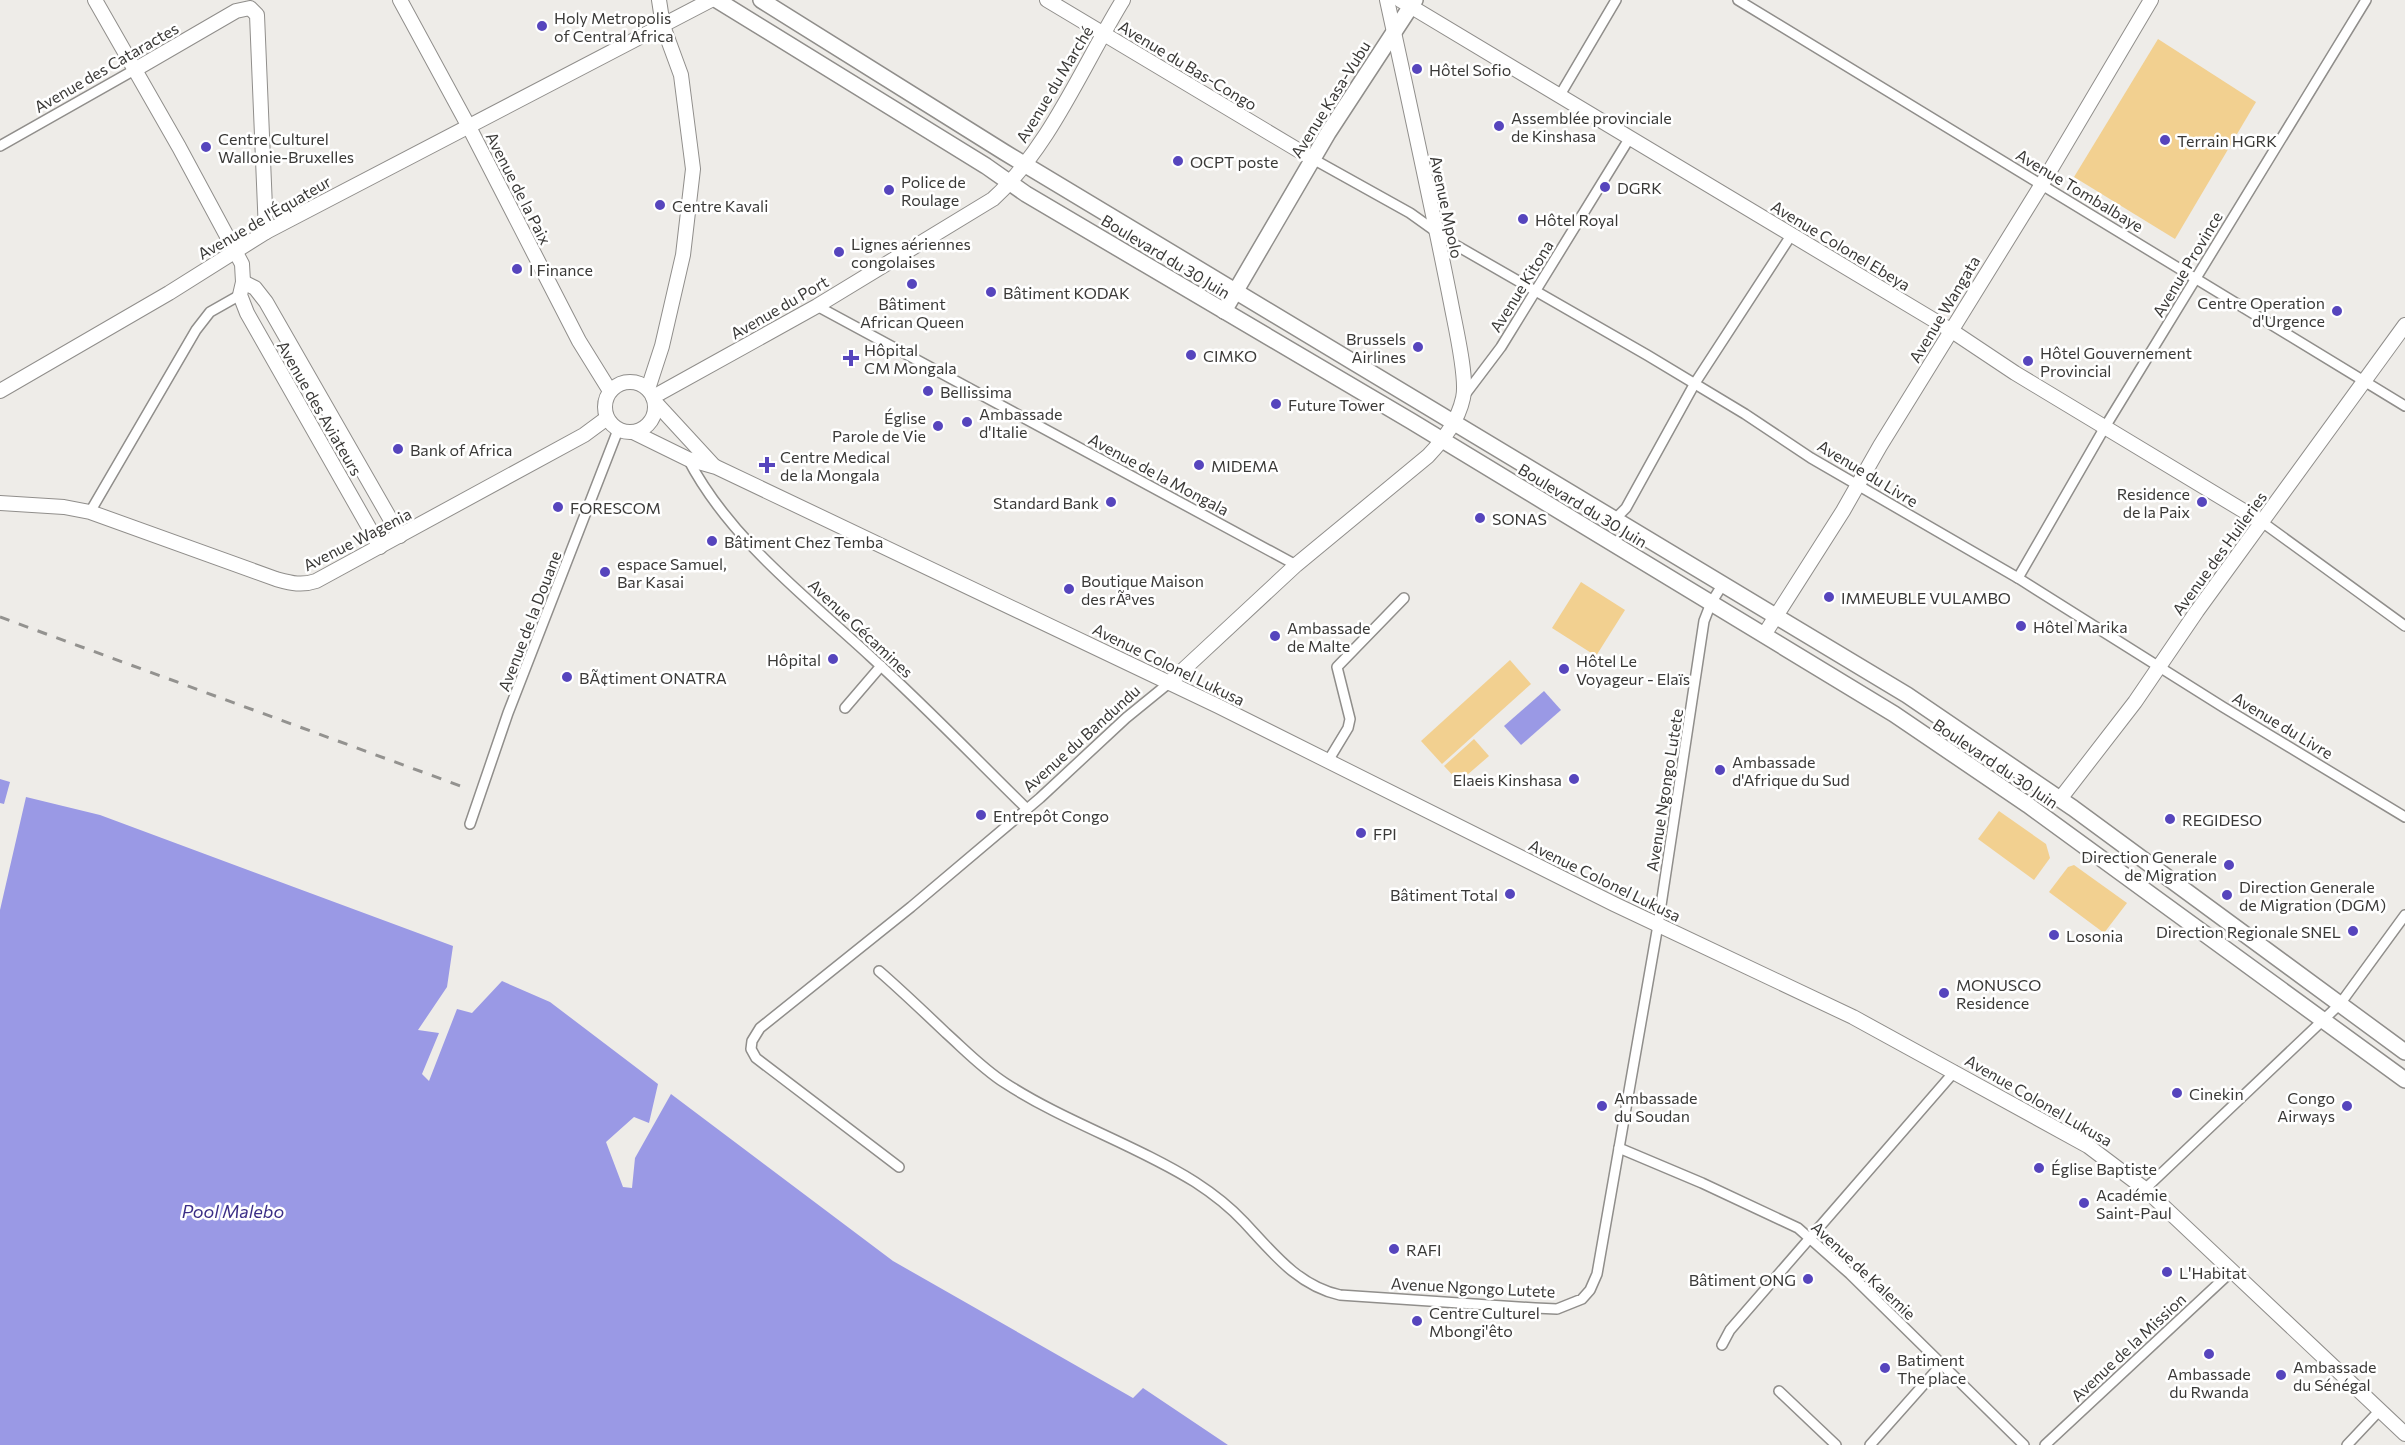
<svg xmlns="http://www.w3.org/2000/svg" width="2405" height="1445" font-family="Commissioner,sans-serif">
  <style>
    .green { fill: #f2d090 }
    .water { fill: #9a99e5 }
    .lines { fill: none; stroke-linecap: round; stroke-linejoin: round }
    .street-casing { stroke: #908e8b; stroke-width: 12 }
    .secondary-casing { stroke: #908e8b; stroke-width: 16 }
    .primary-casing { stroke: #908e8b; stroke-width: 18 }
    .street { stroke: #fff; stroke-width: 9 }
    .secondary { stroke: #fff; stroke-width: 14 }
    .primary { stroke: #fff; stroke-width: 15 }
    .rail { stroke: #93928f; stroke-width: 3; stroke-dasharray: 10 10; stroke-linecap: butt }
    .poi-dot { fill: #5645bd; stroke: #fff; stroke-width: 2 }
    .labels { text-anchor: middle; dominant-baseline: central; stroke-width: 5; stroke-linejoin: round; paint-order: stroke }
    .poi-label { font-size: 16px; fill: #3a3937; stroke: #fff; text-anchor: start }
    .street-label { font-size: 16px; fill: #3a3937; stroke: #fff }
    .water-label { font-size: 18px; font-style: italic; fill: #3b2e86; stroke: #fff }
  </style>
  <rect width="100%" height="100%" fill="#eeece8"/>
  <g class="green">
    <path d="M2158,39L2256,102L2175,239L2074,177Z"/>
    <path d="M1581,582L1625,610L1596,656L1552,628Z"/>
    <path d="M1510,660L1531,684L1442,764L1421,741Z"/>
    <path d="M1474,739L1489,756L1459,782L1444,766Z"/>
    <path d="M1999,811L2046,844L2050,858L2034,880L1978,839Z"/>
    <path d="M2074,865L2127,903L2104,933L2049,892L2068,867Z"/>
  </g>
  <g class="water">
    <path d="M1544,691L1561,710L1521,745L1504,726Z"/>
    <path d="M0,779L10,782L4,804L0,803Z"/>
    <path d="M26,797L100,815L453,946L447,987L418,1030L439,1033L422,1074L429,1081L457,1009L472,1013L502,981L550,1002L658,1084L649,1123L634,1117L606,1142L623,1187L632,1188L635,1158L671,1094L893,1261L1133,1398L1143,1388L1228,1445H0V910Z"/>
  </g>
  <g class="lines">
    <g class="street-casing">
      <g id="street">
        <path d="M1738,0L2405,406"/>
        <path d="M1560,95L1616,0"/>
        <path d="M0,146L136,69"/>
        <path d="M1313,159L1410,213L1452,243L1647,355L1745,414L1811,458L2018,578L2223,707L2405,817"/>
        <path d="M817,306L1296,565"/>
        <path d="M1464,396L1501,347L1629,139"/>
        <path d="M688,459C729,538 805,596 870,656C924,705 975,758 1027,809"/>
        <path d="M90,512L196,330L210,312L240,295"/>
        <path d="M1615,519L1626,508L1695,383L1792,234"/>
        <path d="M2262,522L2405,626"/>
        <path d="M2018,578L2105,427L2366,0"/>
        <path d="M845,708L881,666"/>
        <path d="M1328,761L1348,728L1350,719L1337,667L1404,598"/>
        <path d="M470,824L508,713L618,430"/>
        <path d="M879,971C902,991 924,1012 946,1033C965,1050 983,1069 1005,1083C1065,1122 1134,1144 1195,1182C1212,1193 1230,1207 1244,1222C1272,1252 1298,1286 1340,1295L1535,1308L1557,1309L1582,1299L1590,1290L1597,1274L1658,925L1704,621L1711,603L1723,584"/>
        <path d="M1619,1148L1702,1183L1798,1228L1850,1274L2024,1445"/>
        <path d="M899,1167L756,1058L751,1049L752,1041L760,1028L911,907L1040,798L1126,718L1169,683"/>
        <path d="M2145,1189L2340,1004L2405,915"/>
        <path d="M1722,1345L1730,1330L1955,1071"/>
        <path d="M1779,1391L1836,1445"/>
        <path d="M1870,1445L1941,1365"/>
        <path d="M2045,1445L2232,1271"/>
        <path d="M2347,1445L2380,1410"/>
      </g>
    </g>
    <g class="secondary-casing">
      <g id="secondary">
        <path d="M95,0L179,147L242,264L243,282L240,295L247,313L380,547"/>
        <path d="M400,0L469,127L579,341L610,391"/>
        <path d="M1047,0L1313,159"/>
        <path d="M1400,0L1952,331L2015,373L2262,522"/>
        <path d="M136,69L236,11L250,8L257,15L266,232"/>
        <path d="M243,282L255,288L266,302L400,536"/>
        <circle cx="630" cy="407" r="25"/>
        <path d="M648,389L662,346L683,255L693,169L681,75L663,26L659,0"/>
        <path d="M0,391L169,293L266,232L711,0"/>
        <path d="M653,397L817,306L993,199C1050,147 1083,65 1123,0"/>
        <path d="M655,402L714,466"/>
        <path d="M633,432L688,459L716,467L1218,706L1614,904L1853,1017L2088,1146L2145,1189L2405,1434"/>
        <path d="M0,503L64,507L90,512L276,579C291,583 301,586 316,581L584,435L607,418"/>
        <path d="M1764,635L1843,511L1880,446L2042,184L2151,0"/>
        <path d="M1169,683L1296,565L1428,456C1444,439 1458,421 1463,398C1468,379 1455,325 1451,303C1431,202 1409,101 1387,0"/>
        <path d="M2060,799L2135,702L2197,611L2405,325"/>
      </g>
    </g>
    <g class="primary-casing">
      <g id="primary">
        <path d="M717,0L986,166L1026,194L1411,421L1894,714L2028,805L2405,1080"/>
        <path d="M761,0L1004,152L1907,695L2073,808L2405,1052"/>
        <path d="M1224,311L1328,133L1415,0"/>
      </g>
    </g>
    <use href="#street" class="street"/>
    <use href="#secondary" class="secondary"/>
    <use href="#primary" class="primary"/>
    <path class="rail" d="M0,617L466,788"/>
  </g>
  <g class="poi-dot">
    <circle cx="542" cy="26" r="6"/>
    <circle cx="1417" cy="69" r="6"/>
    <circle cx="1499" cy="126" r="6"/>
    <circle cx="2165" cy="140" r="6"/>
    <circle cx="206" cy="147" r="6"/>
    <circle cx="1178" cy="161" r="6"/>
    <circle cx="1605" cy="187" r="6"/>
    <circle cx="889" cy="190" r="6"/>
    <circle cx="660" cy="205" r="6"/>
    <circle cx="1523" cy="219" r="6"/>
    <circle cx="839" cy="252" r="6"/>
    <circle cx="517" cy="269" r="6"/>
    <circle cx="912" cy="284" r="6"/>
    <circle cx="991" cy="292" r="6"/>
    <circle cx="2337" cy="311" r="6"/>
    <circle cx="1418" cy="347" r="6"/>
    <circle cx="1191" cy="355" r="6"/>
    <path d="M848 349h6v6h6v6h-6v6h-6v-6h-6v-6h6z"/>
    <circle cx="2028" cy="361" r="6"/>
    <circle cx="928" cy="391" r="6"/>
    <circle cx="1276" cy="404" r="6"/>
    <circle cx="967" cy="422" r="6"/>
    <circle cx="938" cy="426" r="6"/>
    <circle cx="398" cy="449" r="6"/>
    <path d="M764 456h6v6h6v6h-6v6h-6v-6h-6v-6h6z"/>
    <circle cx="1199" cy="465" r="6"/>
    <circle cx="1111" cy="502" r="6"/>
    <circle cx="2202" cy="502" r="6"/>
    <circle cx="558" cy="507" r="6"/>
    <circle cx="1480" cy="518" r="6"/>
    <circle cx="712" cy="541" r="6"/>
    <circle cx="605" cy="572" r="6"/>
    <circle cx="1069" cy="589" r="6"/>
    <circle cx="1829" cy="597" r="6"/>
    <circle cx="2021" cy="626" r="6"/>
    <circle cx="1275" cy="636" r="6"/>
    <circle cx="833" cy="659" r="6"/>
    <circle cx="1564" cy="669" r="6"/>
    <circle cx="567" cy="677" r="6"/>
    <circle cx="1720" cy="770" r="6"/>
    <circle cx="1574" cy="779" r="6"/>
    <circle cx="981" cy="815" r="6"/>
    <circle cx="2170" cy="819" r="6"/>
    <circle cx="1361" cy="833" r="6"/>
    <circle cx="2229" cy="865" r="6"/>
    <circle cx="1510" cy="894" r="6"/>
    <circle cx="2227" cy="895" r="6"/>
    <circle cx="2353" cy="931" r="6"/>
    <circle cx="2054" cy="935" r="6"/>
    <circle cx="1944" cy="993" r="6"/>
    <circle cx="2177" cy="1093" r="6"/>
    <circle cx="1602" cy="1106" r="6"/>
    <circle cx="2347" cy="1106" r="6"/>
    <circle cx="2039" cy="1168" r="6"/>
    <circle cx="2084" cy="1203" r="6"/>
    <circle cx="1394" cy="1249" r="6"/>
    <circle cx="2167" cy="1272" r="6"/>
    <circle cx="1808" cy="1279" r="6"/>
    <circle cx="1417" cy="1321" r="6"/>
    <circle cx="2209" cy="1354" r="6"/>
    <circle cx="1885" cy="1368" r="6"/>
    <circle cx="2281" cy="1375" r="6"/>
  </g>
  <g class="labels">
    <g class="poi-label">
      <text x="554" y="17">Holy Metropolis<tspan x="554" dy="18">of Central Africa</tspan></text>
      <text x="1429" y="69">Hôtel Sofio</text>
      <text x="1511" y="117">Assemblée provinciale<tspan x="1511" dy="18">de Kinshasa</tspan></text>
      <text x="218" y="138">Centre Culturel<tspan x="218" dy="18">Wallonie-Bruxelles</tspan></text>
      <text x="2177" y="140">Terrain HGRK</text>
      <text x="1190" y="161">OCPT poste</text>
      <text x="901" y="181">Police de<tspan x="901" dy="18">Roulage</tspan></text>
      <text x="1617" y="187">DGRK</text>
      <text x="672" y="205">Centre Kavali</text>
      <text x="1535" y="219">Hôtel Royal</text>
      <text x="851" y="243">Lignes aériennes<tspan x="851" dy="18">congolaises</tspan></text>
      <text x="529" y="269">I Finance</text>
      <text x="1003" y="292">Bâtiment KODAK</text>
      <text x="2325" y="302" text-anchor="end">Centre Operation<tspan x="2325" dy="18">d'Urgence</tspan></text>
      <text x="912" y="303" text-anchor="middle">Bâtiment<tspan x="912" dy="18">African Queen</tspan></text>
      <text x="1406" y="338" text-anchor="end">Brussels<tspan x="1406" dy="18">Airlines</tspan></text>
      <text x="864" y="349">Hôpital<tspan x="864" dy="18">CM Mongala</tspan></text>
      <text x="2040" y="352">Hôtel Gouvernement<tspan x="2040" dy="18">Provincial</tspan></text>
      <text x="1203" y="355">CIMKO</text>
      <text x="940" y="391">Bellissima</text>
      <text x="1288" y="404">Future Tower</text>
      <text x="979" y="413">Ambassade<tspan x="979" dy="18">d'Italie</tspan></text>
      <text x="926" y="417" text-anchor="end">Église<tspan x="926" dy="18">Parole de Vie</tspan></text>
      <text x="410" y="449">Bank of Africa</text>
      <text x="780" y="456">Centre Medical<tspan x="780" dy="18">de la Mongala</tspan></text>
      <text x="1211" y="465">MIDEMA</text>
      <text x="2190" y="493" text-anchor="end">Residence<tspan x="2190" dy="18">de la Paix</tspan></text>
      <text x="1099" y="502" text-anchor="end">Standard Bank</text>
      <text x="570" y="507">FORESCOM</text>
      <text x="1492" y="518">SONAS</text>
      <text x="724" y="541">Bâtiment Chez Temba</text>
      <text x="617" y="563">espace Samuel,<tspan x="617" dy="18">Bar Kasai</tspan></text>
      <text x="1081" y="580">Boutique Maison<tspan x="1081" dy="18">des rÃªves</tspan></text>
      <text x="1841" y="597">IMMEUBLE VULAMBO</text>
      <text x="2033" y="626">Hôtel Marika</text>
      <text x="1287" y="627">Ambassade<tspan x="1287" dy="18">de Malte</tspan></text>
      <text x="821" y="659" text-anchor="end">Hôpital</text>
      <text x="1576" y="660">Hôtel Le<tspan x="1576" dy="18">Voyageur - Elaïs</tspan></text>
      <text x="579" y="677">BÃ¢timent ONATRA</text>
      <text x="1732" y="761">Ambassade<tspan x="1732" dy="18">d'Afrique du Sud</tspan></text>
      <text x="1562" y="779" text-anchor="end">Elaeis Kinshasa</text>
      <text x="993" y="815">Entrepôt Congo</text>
      <text x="2182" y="819">REGIDESO</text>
      <text x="1373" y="833">FPI</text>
      <text x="2217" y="856" text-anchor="end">Direction Generale<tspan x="2217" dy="18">de Migration</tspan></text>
      <text x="2239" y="886">Direction Generale<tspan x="2239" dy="18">de Migration (DGM)</tspan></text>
      <text x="1498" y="894" text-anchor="end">Bâtiment Total</text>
      <text x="2341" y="931" text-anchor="end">Direction Regionale SNEL</text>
      <text x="2066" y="935">Losonia</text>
      <text x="1956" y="984">MONUSCO<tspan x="1956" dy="18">Residence</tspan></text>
      <text x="2189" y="1093">Cinekin</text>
      <text x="1614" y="1097">Ambassade<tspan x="1614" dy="18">du Soudan</tspan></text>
      <text x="2335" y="1097" text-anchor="end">Congo<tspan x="2335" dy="18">Airways</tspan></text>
      <text x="2051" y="1168">Église Baptiste</text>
      <text x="2096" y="1194">Académie<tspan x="2096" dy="18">Saint-Paul</tspan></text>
      <text x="1406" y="1249">RAFI</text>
      <text x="2179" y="1272">L'Habitat</text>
      <text x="1796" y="1279" text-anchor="end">Bâtiment ONG</text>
      <text x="1429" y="1312">Centre Culturel<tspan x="1429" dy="18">Mbongi'êto</tspan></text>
      <text x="1897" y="1359">Batiment<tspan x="1897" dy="18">The place</tspan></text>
      <text x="2293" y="1366">Ambassade<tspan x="2293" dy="18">du Sénégal</tspan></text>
      <text x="2209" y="1373" text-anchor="middle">Ambassade<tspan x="2209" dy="18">du Rwanda</tspan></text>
    </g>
    <g class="street-label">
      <text transform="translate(1188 65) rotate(31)">Avenue du Bas-Congo</text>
      <text transform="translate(106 67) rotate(-30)">Avenue des Cataractes</text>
      <text transform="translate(1054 84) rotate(-59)">Avenue du Marché</text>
      <text transform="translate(1330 99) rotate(-58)">Avenue Kasa-Vubu</text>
      <text transform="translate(519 188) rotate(63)">Avenue de la Paix</text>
      <text transform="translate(2080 190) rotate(31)">Avenue Tombalbaye</text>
      <text transform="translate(1447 207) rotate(78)">Avenue Mpolo</text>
      <text transform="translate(264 217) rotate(-30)">Avenue de l'Équateur</text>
      <text transform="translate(1841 245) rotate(31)">Avenue Colonel Ebeya</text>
      <text transform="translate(1166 256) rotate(31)">Boulevard du 30 Juin</text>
      <text transform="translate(2187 264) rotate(-59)">Avenue Province</text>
      <text transform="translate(1521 286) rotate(-58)">Avenue Kitona</text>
      <text transform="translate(779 307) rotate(-30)">Avenue du Port</text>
      <text transform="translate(1944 309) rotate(-59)">Avenue Wangata</text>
      <text transform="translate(320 408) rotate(60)">Avenue des Aviateurs</text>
      <text transform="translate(1868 473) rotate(31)">Avenue du Livre</text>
      <text transform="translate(1159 474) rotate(28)">Avenue de la Mongala</text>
      <text transform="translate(1583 505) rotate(31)">Boulevard du 30 Juin</text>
      <text transform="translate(357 539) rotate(-27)">Avenue Wagenia</text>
      <text transform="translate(2219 553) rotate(-54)">Avenue des Huileries</text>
      <text transform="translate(529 621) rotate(-69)">Avenue de la Douane</text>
      <text transform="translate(861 628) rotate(43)">Avenue Gécamines</text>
      <text transform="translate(1169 664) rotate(26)">Avenue Colonel Lukusa</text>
      <text transform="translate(2283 725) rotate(31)">Avenue du Livre</text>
      <text transform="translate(1081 738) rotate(-42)">Avenue du Bandundu</text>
      <text transform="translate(1996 763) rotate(34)">Boulevard du 30 Juin</text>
      <text transform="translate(1664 790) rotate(-81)">Avenue Ngongo Lutete</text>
      <text transform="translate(1605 880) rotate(26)">Avenue Colonel Lukusa</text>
      <text transform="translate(2039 1100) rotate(30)">Avenue Colonel Lukusa</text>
      <text transform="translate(1864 1270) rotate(43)">Avenue de Kalemie</text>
      <text transform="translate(1473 1287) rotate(3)">Avenue Ngongo Lutete</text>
      <text transform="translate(2128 1347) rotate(-43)">Avenue de la Mission</text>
    </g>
    <g class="water-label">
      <text x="233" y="1211">Pool Malebo</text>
    </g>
  </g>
</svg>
